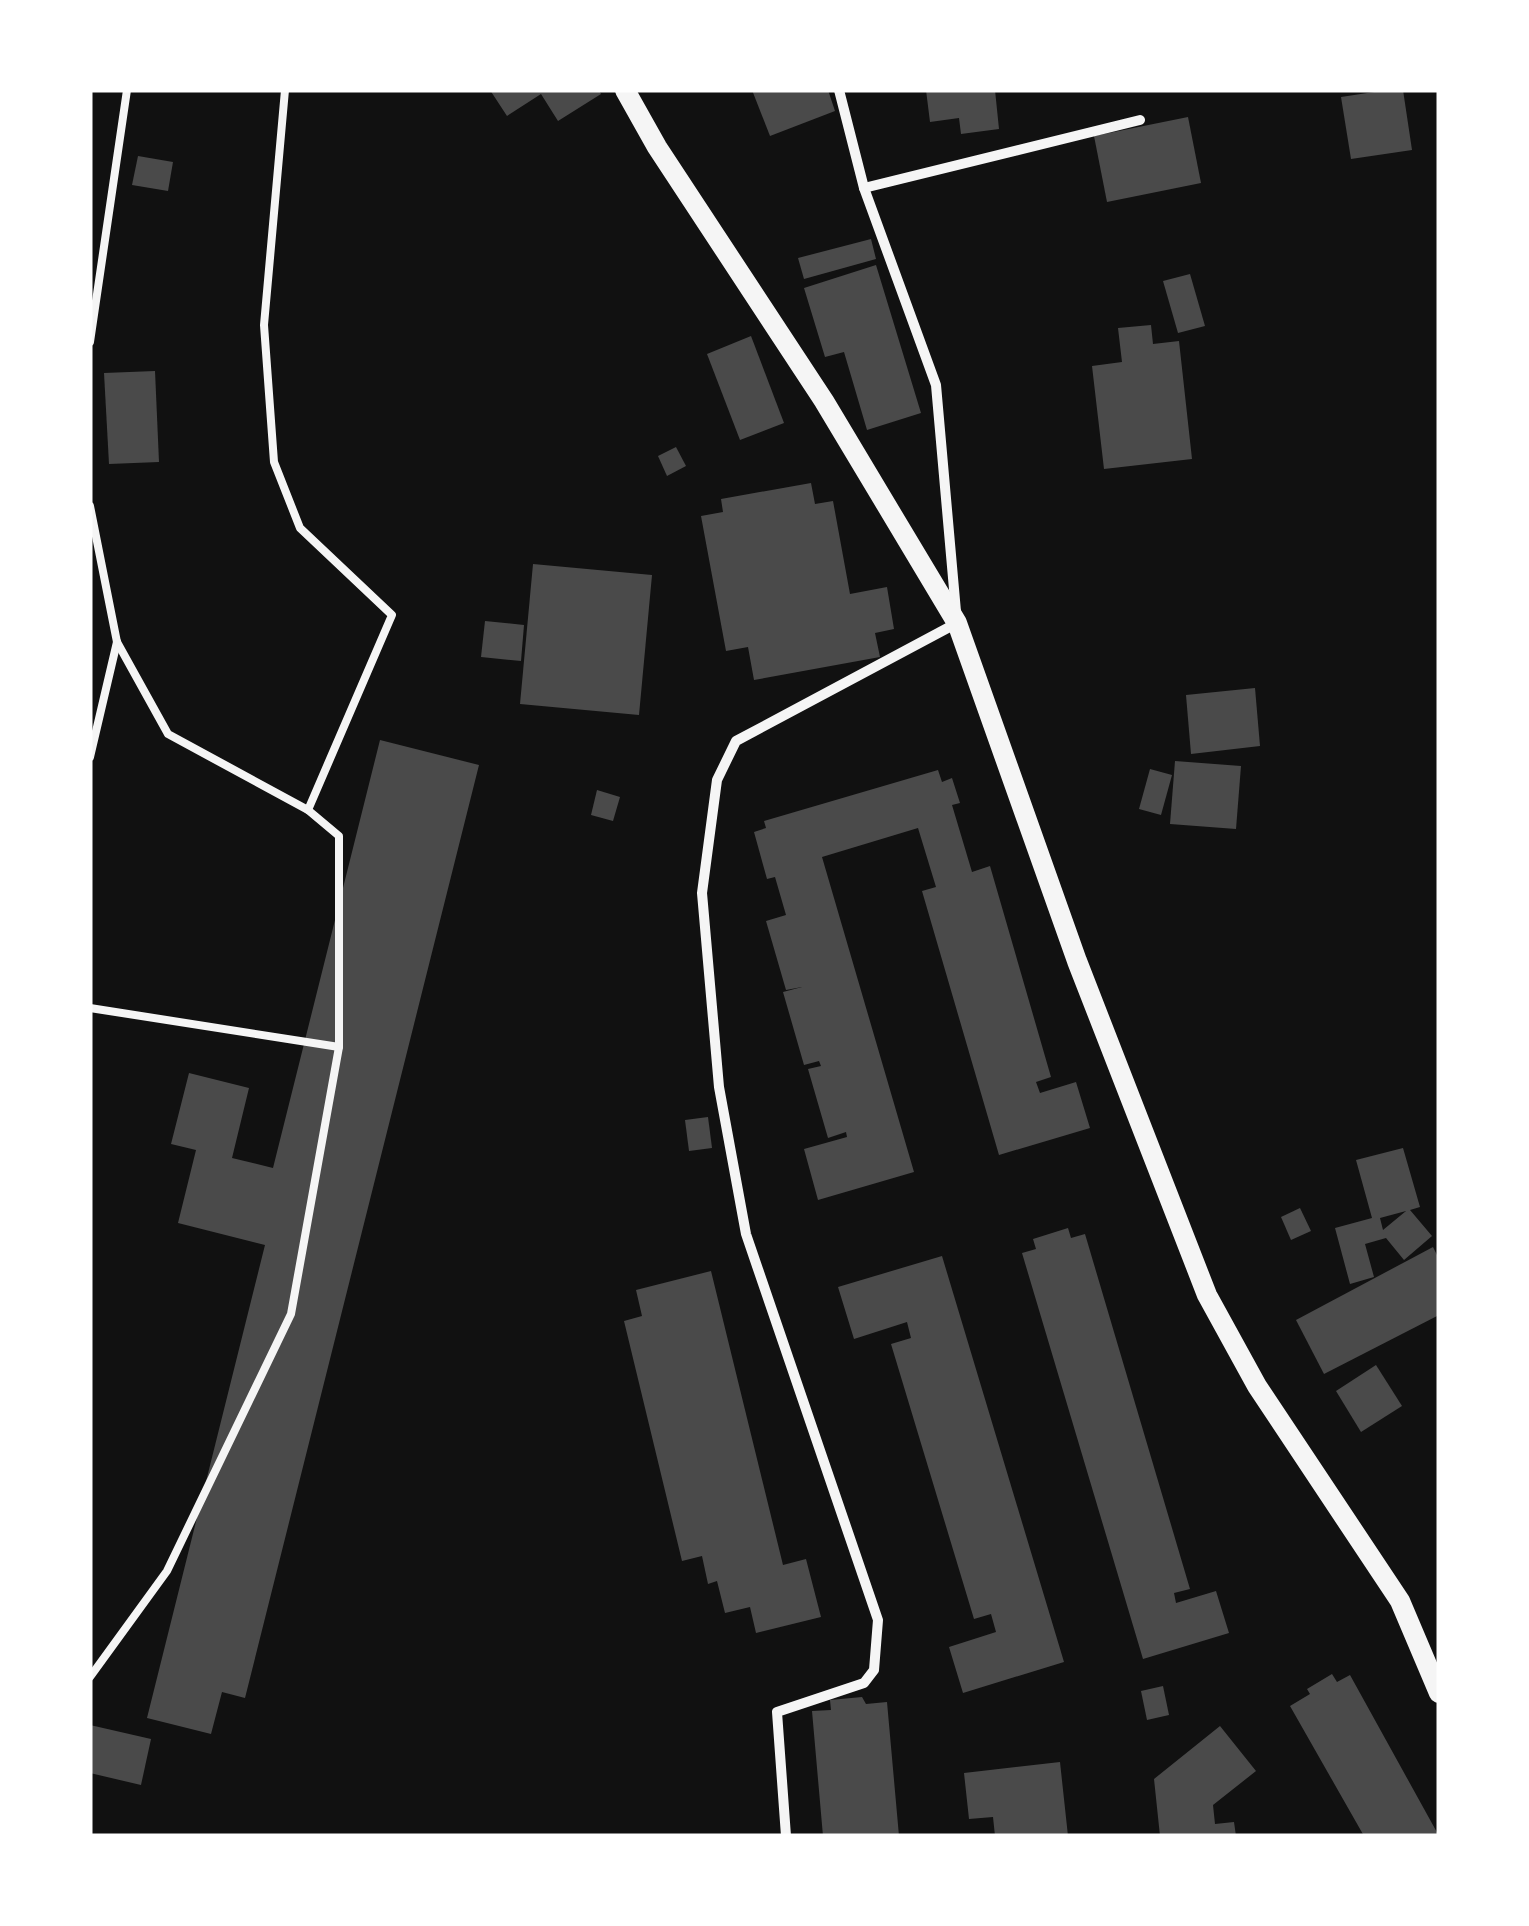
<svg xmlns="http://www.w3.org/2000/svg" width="1529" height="1926" font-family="'Roboto Condensed',sans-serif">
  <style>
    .building { fill: #4a4a4a; fill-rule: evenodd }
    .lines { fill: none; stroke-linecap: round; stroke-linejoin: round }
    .service { stroke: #f5f5f5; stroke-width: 8 }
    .minor { stroke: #f5f5f5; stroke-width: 10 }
    .secondary { stroke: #f5f5f5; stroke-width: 20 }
  </style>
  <rect width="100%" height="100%" fill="#111"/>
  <g class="building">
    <path d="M490,90H599L601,94L558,121L541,94L507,116Z"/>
    <path d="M752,90H828L835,111L770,136Z"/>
    <path d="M926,90H995L999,129L961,134L959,118L930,122Z"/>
    <path d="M1387,90H1403L1412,150L1351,159L1341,97Z"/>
    <path d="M1188,117L1201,183L1107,202L1094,136Z"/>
    <path d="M138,156L173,162L168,191L132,185Z"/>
    <path d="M871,239L876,259L804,279L798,258Z"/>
    <path d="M876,265L921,413L867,430L844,352L825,357L804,288Z"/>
    <path d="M1190,274L1205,326L1178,333L1163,281Z"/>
    <path d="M1151,325L1153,344L1179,341L1192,459L1104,469L1092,366L1122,362L1118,328Z"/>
    <path d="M751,336L784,423L740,440L707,354Z"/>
    <path d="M155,371L159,462L109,464L104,373Z"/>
    <path d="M676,447L686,466L667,476L658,456Z"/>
    <path d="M811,483L815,504L833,501L850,594L887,587L894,629L875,633L880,657L754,680L748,647L726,651L701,516L723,512L721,499Z"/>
    <path d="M533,564L652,575L639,715L520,704Z"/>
    <path d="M485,621L524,625L521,661L481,657Z"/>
    <path d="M1255,688L1260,746L1191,754L1186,695Z"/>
    <path d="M380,740L479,765L245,1698L222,1692L211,1734L147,1718L265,1245L178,1223L196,1150L171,1144L189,1073L249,1088L232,1158L273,1168Z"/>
    <path d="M1175,761L1241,766L1236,829L1170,824Z"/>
    <path d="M1150,769L1172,775L1161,815L1139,809Z"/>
    <path d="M938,770L942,782L952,778L960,803L952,805L972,872L990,866L1051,1077L1036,1082L1040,1093L1076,1082L1090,1128L999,1155L922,891L936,887L918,828L822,857L914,1172L818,1200L804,1149L847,1137L846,1132L828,1138L808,1069L821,1066L819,1061L804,1065L783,992L802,987L786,990L766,921L786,915L775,877L767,879L754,832L766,828L764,821Z"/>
    <path d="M597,790L620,797L613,821L591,815Z"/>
    <path d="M708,1117L712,1148L689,1151L685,1120Z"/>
    <path d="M1403,1148L1420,1207L1410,1210L1432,1236L1404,1260L1386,1238L1365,1244L1374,1277L1350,1284L1335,1228L1372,1218L1356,1160ZM1406,1211L1383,1230L1380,1218Z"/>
    <path d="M1300,1208L1311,1231L1291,1240L1281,1217Z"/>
    <path d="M1068,1228L1071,1238L1085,1234L1190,1589L1174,1593L1176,1603L1216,1591L1229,1633L1143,1659L1022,1253L1036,1249L1033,1239Z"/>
    <path d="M1433,1247L1439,1259V1315L1324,1374L1296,1320Z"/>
    <path d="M942,1256L1064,1662L963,1693L949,1647L996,1632L991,1614L974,1619L891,1344L911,1338L907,1322L854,1339L838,1287Z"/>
    <path d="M711,1271L783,1565L806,1559L821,1617L756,1633L750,1607L725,1613L717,1581L708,1584L702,1556L682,1561L624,1321L642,1316L636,1290Z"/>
    <path d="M1376,1365L1402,1406L1361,1432L1336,1391Z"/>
    <path d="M1332,1674L1337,1682L1350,1675L1439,1836H1364L1290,1706L1310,1694L1307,1689Z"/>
    <path d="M1163,1686L1169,1715L1147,1720L1141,1691Z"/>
    <path d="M862,1697L866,1704L887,1702L899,1836H823L812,1711L831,1710L830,1700Z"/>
    <path d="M90,1725L151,1739L141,1785L90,1773Z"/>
    <path d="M1220,1726L1256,1771L1213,1805L1215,1824L1234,1822L1236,1836H1160L1154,1779Z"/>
    <path d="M1060,1762L1068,1836H995L993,1817L969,1819L964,1773Z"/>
  </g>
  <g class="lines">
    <g class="service">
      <path d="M285,90L264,325L274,462L300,528L392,615L308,810"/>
      <path d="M90,342L127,90"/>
      <path d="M90,506L117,642L168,734L308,810L339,836V1047L291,1314L167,1571L90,1677"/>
      <path d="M90,757L117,642"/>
      <path d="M90,1008L339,1047"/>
    </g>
    <g class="minor">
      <path d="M864,188L1140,120"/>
      <path d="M786,1836L777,1712L864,1683L874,1670L878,1620L746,1234L719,1087L702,893L717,780L736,741L957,623L936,385L864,188L839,90"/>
    </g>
    <path class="secondary" d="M625,90L657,147L824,401L957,623L1077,961L1207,1295L1257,1386L1400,1601L1439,1693"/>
  </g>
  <rect width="1529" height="1926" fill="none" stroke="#ffffff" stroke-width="185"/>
</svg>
